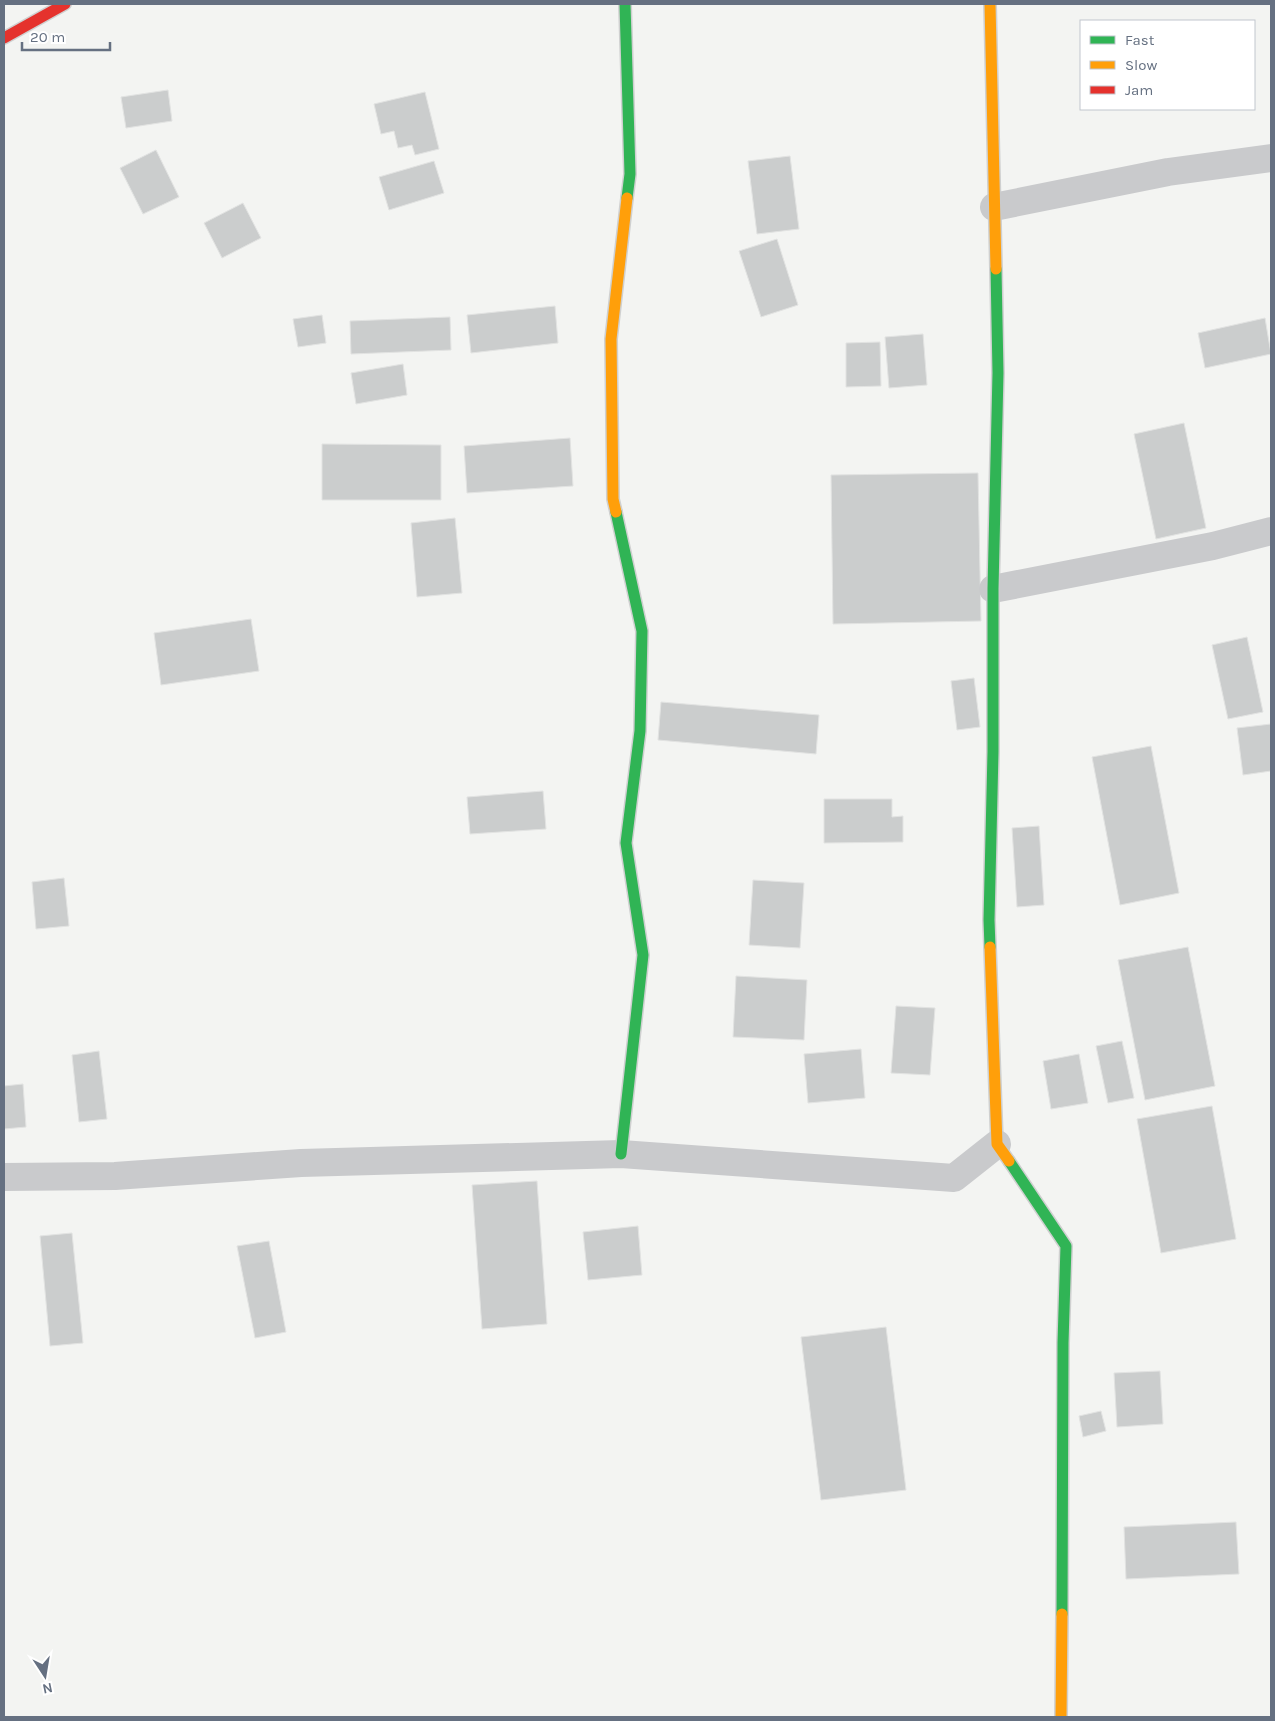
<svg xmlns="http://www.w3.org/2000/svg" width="1275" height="1721" font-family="Karla,sans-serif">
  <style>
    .building { fill: #cbcdcd; stroke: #e2e3e2 }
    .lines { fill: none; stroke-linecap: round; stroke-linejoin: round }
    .fast-casing { stroke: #cfd0d0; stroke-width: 14 }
    .slow-casing { stroke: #cfd0d0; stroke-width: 14 }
    .jam-casing { stroke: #cfd0d0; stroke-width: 14 }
    .street { stroke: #c9cacc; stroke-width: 28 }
    .fast { stroke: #30b455; stroke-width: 11 }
    .slow { stroke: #ff9f0a; stroke-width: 11 }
    .jam { stroke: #e5322d; stroke-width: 11 }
  </style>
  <rect width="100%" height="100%" fill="#f3f4f2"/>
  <g class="building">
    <path d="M168,90L172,121L126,128L121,97Z"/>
    <path d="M425,92L439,149L415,155L412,145L398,148L394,131L381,134L374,104Z"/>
    <path d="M156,150L179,197L143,214L120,168Z"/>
    <path d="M790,156L799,229L757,234L748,161Z"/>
    <path d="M434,161L444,193L389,210L379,177Z"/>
    <path d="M243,203L261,238L222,258L204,223Z"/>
    <path d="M777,239L798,305L761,317L739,251Z"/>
    <path d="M555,306L558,343L471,353L467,315Z"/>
    <path d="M322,315L326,343L298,347L293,319Z"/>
    <path d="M450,317L451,350L351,354L350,321Z"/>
    <path d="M1265,318L1271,354L1205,368L1198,333Z"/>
    <path d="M923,334L927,385L889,388L885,337Z"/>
    <path d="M880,342L881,386L846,387V343Z"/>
    <path d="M403,364L407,395L356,404L351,373Z"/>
    <path d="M1184,423L1206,528L1156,539L1134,434Z"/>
    <path d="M570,438L573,486L467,493L464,446Z"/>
    <path d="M322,444L441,445V500H322Z"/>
    <path d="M978,473L981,621L833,624L831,475Z"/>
    <path d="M455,518L462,593L417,597L411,523Z"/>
    <path d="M251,619L259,671L161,685L154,633Z"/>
    <path d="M1247,637L1263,712L1228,719L1212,645Z"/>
    <path d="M974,678L980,727L957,730L951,681Z"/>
    <path d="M661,702L819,715L816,754L658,740Z"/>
    <path d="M1271,724V771L1243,775L1237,728Z"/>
    <path d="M1151,746L1179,893L1120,905L1092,757Z"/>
    <path d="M543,791L546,829L470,834L467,797Z"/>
    <path d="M824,799H892V817L903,816V842L824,843Z"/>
    <path d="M1039,826L1044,905L1017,907L1012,828Z"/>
    <path d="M64,878L69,926L36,929L32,882Z"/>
    <path d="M753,880L804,883L800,948L749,945Z"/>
    <path d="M1188,947L1215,1086L1145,1100L1118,960Z"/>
    <path d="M736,976L807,980L804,1040L733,1037Z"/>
    <path d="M896,1006L935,1008L930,1075L891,1073Z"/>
    <path d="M1122,1041L1134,1098L1108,1103L1096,1046Z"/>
    <path d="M861,1049L865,1098L808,1103L804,1054Z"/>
    <path d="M99,1051L107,1119L79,1122L72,1055Z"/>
    <path d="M1079,1054L1088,1103L1051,1109L1043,1061Z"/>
    <path d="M23,1084L26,1127L4,1129V1086Z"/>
    <path d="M1212,1106L1236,1239L1161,1253L1137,1119Z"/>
    <path d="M537,1181L547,1324L482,1329L472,1185Z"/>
    <path d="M638,1226L642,1275L588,1280L583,1232Z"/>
    <path d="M72,1233L83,1343L50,1346L40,1236Z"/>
    <path d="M269,1241L286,1332L255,1338L237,1246Z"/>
    <path d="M886,1327L906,1490L821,1500L801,1337Z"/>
    <path d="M1160,1371L1163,1424L1117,1427L1114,1373Z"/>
    <path d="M1101,1411L1106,1431L1083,1437L1079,1416Z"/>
    <path d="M1236,1522L1239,1574L1126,1579L1124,1527Z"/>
  </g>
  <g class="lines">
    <g class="fast-casing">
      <g id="fast">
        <path d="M625,4L630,174L627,198"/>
        <path d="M616,512L642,631L640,731L626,843L643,955L621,1154"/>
        <path d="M990,947L989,920L993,752V589L998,373L996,269"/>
        <path d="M1009,1161L1066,1246L1063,1343L1062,1614"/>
      </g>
    </g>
    <g class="slow-casing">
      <g id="slow">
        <path d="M990,4L996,269"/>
        <path d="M616,512L613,499L611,339L627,198"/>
        <path d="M990,947L997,1144L1009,1161"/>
        <path d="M1061,1717L1062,1614"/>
      </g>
    </g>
    <g class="jam-casing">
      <path id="jam" d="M4,38L65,4"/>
    </g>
    <g class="street">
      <path d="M994,207L1168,172L1271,158"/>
      <path d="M993,589L1213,546L1271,531"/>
      <path d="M4,1177L115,1176L301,1163L621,1154L954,1178L997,1144"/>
    </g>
    <use href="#fast" class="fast"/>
    <use href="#slow" class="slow"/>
    <use href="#jam" class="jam"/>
  </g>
  <rect width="1275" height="1721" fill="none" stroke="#657081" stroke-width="10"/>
  <rect x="1080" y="20" width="175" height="90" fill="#ffffff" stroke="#c1c6cd"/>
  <rect x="1090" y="36" width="25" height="8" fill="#30b455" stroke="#c1c6cd"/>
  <text x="1125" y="45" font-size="15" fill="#657081">Fast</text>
  <rect x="1090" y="61" width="25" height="8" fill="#ff9f0a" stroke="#c1c6cd"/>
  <text x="1125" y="70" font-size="15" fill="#657081">Slow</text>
  <rect x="1090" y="86" width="25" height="8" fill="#e5322d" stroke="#c1c6cd"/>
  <text x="1125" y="95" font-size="15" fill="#657081">Jam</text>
  <g transform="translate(45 1676) rotate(168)" stroke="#ffffff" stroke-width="4" paint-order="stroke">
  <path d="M0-4L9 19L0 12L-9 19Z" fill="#657081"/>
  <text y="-8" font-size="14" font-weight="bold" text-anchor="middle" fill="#657081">N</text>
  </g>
  <path d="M22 42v8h88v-8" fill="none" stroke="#657081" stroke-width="2.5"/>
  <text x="30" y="42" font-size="15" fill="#657081" stroke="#ffffff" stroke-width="4" paint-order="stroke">20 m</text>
</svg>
